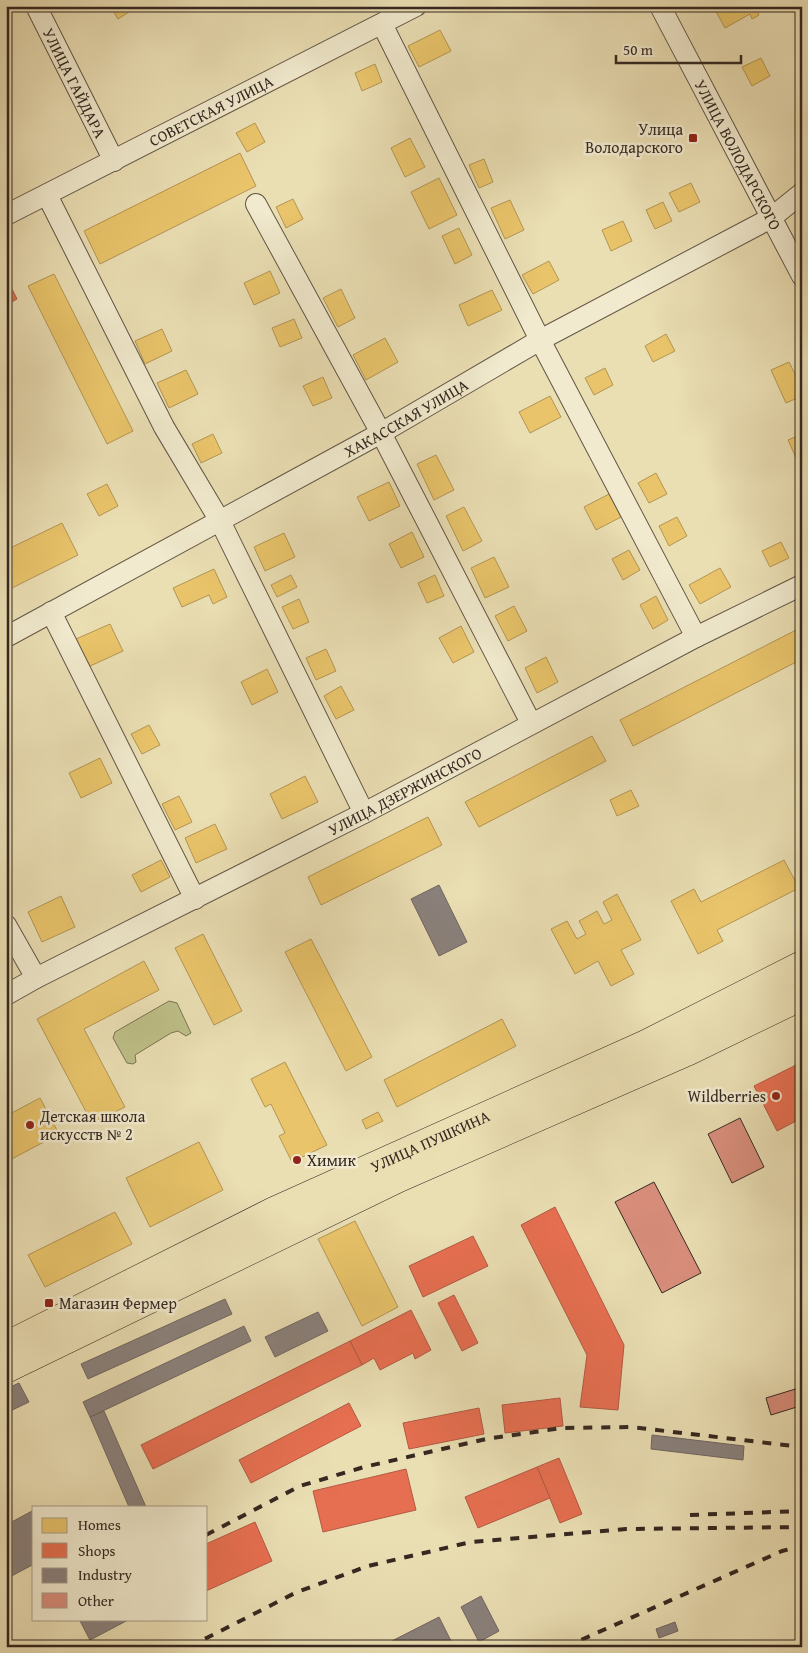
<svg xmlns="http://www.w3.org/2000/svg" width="808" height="1653" font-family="'Gentium Book Plus',serif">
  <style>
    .green { fill: #bebf88; stroke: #7a7454 }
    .homes { fill: #e9c46a; stroke: #b39554 }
    .shops { fill: #e76f51; stroke: #b25a43 }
    .industry { fill: #8a817c; stroke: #706661 }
    .building { fill: #d98e7c; stroke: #352821 }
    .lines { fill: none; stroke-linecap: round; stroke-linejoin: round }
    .street-casing { stroke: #625646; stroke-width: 22 }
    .primary-casing { stroke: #352821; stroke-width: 29 }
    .street { stroke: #f1eace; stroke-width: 20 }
    .primary { stroke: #eadeb3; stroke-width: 28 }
    .rail { stroke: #352821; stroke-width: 4; stroke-dasharray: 9 9; stroke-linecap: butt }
    .poi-dot { fill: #8f2418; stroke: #f1eace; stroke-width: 2 }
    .labels { text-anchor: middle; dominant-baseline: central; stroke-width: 5; stroke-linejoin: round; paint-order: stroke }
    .street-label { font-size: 16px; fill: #352821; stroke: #f1eace }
    .poi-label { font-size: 16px; fill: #352821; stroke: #f1eace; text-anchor: start }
  </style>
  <rect width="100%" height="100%" fill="#eadeb3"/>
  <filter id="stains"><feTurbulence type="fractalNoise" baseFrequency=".004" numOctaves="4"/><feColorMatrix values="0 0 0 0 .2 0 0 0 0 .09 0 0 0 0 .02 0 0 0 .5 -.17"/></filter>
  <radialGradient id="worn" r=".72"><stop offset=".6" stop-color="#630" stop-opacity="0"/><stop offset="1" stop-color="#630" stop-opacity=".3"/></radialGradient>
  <path class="green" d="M169,1001L177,1003L191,1033L186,1036L178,1031L171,1033L135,1055L136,1062L133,1064L127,1063L113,1038L115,1032Z"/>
  <g class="homes">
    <path d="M110,6H134L135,8L118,19Z"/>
    <path d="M713,6H755L759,15L752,19L750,14L725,28Z"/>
    <path d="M440,30L451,51L419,67L408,46Z"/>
    <path d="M761,58L770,76L752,86L742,67Z"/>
    <path d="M375,64L382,82L362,91L355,73Z"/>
    <path d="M255,123L265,142L247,152L236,133Z"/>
    <path d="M410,138L425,167L405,177L391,148Z"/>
    <path d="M240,153L256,186L100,264L84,231Z"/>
    <path d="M484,159L493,182L479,188L469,165Z"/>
    <path d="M439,178L457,215L429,229L411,192Z"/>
    <path d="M691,183L700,202L679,212L669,193Z"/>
    <path d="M293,199L303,219L286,228L276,207Z"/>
    <path d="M510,200L524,230L505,239L491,208Z"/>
    <path d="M663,202L672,221L655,229L646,210Z"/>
    <path d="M623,221L632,241L611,251L602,230Z"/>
    <path d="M459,228L472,255L455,264L442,236Z"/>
    <path d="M549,261L559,280L533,294L522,275Z"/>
    <path d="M270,271L280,293L254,305L244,283Z"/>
    <path d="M54,274L133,431L107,444L28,286Z"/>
    <path d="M341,289L355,318L338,327L323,298Z"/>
    <path d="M492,290L502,310L468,326L459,305Z"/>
    <path d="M294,319L302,338L280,347L272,328Z"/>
    <path d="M162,329L172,351L145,364L135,341Z"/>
    <path d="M666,334L675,351L653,362L645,346Z"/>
    <path d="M385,338L398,362L366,380L353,355Z"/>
    <path d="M789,362L802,388V396L786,403L771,370Z"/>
    <path d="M605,368L613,385L594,395L585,378Z"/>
    <path d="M186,370L198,394L169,408L157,383Z"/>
    <path d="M323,377L332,398L313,406L303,386Z"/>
    <path d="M550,396L561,417L530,433L519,412Z"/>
    <path d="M213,434L222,453L201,463L192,444Z"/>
    <path d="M802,434V471L788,440Z"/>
    <path d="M436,455L454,490L434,500L417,464Z"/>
    <path d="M656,473L667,494L649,503L638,483Z"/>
    <path d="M389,482L400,506L369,521L357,497Z"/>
    <path d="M107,484L118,506L99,516L87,494Z"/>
    <path d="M609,494L621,517L596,530L584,507Z"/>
    <path d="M464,507L482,541L463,551L446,516Z"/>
    <path d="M677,517L687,536L669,546L659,526Z"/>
    <path d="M62,523L78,555L6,591V550Z"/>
    <path d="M412,532L424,557L401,568L389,544Z"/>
    <path d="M284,533L295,557L265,571L254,547Z"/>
    <path d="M781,542L789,558L770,567L762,551Z"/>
    <path d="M629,550L640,570L623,580L612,559Z"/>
    <path d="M494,557L509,587L485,598L471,568Z"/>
    <path d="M720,568L731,587L700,604L689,585Z"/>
    <path d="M214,569L227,597L213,604L209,595L182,607L173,588Z"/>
    <path d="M291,575L297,587L277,597L271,585Z"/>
    <path d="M435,575L444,596L427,603L418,583Z"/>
    <path d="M656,596L668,620L653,629L640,605Z"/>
    <path d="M299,599L309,622L293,629L282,607Z"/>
    <path d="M514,606L527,631L508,641L495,616Z"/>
    <path d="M110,624L123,651L88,667L76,639Z"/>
    <path d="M461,626L474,652L453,663L439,638Z"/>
    <path d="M802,627V659L633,746L620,720Z"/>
    <path d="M326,649L336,671L316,680L306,658Z"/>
    <path d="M546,657L558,682L537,693L525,668Z"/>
    <path d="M267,669L278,692L252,705L241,682Z"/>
    <path d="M341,686L354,710L336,719L324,696Z"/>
    <path d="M149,725L160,745L142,754L131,734Z"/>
    <path d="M592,736L606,761L479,827L465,802Z"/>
    <path d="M100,758L112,783L81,798L69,773Z"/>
    <path d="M305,776L318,802L282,819L270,794Z"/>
    <path d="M631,790L639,806L617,816L610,800Z"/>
    <path d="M179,796L192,822L175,830L162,804Z"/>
    <path d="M428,817L442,845L321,905L308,877Z"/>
    <path d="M215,824L227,849L196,863L185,838Z"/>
    <path d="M161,860L170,877L141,892L132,875Z"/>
    <path d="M784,860L799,888L717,930L723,941L698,954L671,901L694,889L701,902Z"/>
    <path d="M617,894L641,940L621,950L634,974L611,986L598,961L575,974L551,929L567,921L577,939L586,934L579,921L597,911L604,924L612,920L603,902Z"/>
    <path d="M61,896L75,927L42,942L28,912Z"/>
    <path d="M203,934L242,1011L214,1025L175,948Z"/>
    <path d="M311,939L372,1057L346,1071L285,952Z"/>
    <path d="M144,961L159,990L84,1029L125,1107L92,1123L37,1019Z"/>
    <path d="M502,1019L516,1046L397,1107L384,1080Z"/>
    <path d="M285,1062L327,1145L292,1162L279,1136L285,1133L271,1104L265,1107L251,1079Z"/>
    <path d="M40,1098L59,1134L6,1162V1116Z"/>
    <path d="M378,1112L383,1121L366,1129L362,1120Z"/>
    <path d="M199,1142L223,1190L150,1227L126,1178Z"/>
    <path d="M115,1212L132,1244L45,1287L28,1255Z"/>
    <path d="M355,1221L398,1307L362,1326L318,1239Z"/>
  </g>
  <g class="shops">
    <path d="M6,277L17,299L6,305Z"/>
    <path d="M802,1062V1118L777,1131L754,1086Z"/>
    <path d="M555,1207L624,1345L618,1410L580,1407L587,1355L521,1225Z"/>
    <path d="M473,1236L488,1266L423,1297L409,1266Z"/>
    <path d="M454,1295L478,1343L462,1351L438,1303Z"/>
    <path d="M411,1310L431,1350L415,1359L413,1353L380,1370L374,1358L362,1365L350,1341Z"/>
    <path d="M350,1341L362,1365L153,1469L141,1445Z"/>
    <path d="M560,1398L563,1426L505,1433L502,1405Z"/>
    <path d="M349,1403L361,1426L251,1483L239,1460Z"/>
    <path d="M479,1408L484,1434L409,1449L403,1423Z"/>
    <path d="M559,1458L582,1514L560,1523L537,1467Z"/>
    <path d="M537,1467L550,1498L478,1528L465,1497Z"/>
    <path d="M406,1469L416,1510L323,1532L313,1491Z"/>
    <path d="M255,1522L272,1561L206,1591V1544Z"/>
  </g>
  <g class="industry">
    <path d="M439,885L467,942L439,956L411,899Z"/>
    <path d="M225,1299L232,1314L88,1379L81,1364Z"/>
    <path d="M318,1312L328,1331L275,1357L265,1337Z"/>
    <path d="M244,1326L251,1341L90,1417L83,1402Z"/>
    <path d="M19,1383L29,1402L6,1413V1389Z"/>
    <path d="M104,1411L146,1507H129L90,1417Z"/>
    <path d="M652,1435L744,1446L743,1460L651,1449Z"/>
    <path d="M34,1510V1564L6,1579V1525Z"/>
    <path d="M481,1596L499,1631L479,1642L461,1607Z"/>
    <path d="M439,1617L454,1647H380Z"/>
    <path d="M79,1619H130L90,1640Z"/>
    <path d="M675,1622L678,1631L659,1638L656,1629Z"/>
  </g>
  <g class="building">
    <path d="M740,1118L764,1167L732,1183L708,1134Z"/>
    <path d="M654,1182L701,1273L662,1293L615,1202Z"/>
    <path d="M802,1387V1412L800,1406L771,1415L766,1398Z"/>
  </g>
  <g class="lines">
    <g class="street-casing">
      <g id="street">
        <path id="s1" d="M36,6L114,161"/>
        <path id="s2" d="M660,6L802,276"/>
        <path d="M382,24L540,340L696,637"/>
        <path d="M47,195L164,427L220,521L364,813"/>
        <path d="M256,204L381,433L531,723"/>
        <path id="s3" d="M6,215L416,6"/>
        <path d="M51,612L195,899"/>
        <path id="s4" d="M6,637L381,433L540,340L771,218L802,193"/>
        <path d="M6,925L36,978"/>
        <path id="s5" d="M6,995L36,978L364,813L696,637L802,585"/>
      </g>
    </g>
    <g class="primary-casing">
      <g id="primary">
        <path id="s6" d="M6,1346L274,1211L646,1044L802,965"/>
        <path d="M6,1369L399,1178L689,1051L802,996"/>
      </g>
    </g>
    <use href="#street" class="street"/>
    <use href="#primary" class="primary"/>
    <g class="rail">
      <path d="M690,1515L802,1511"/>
      <path d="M206,1535L300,1486L364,1467L486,1439L562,1428L631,1427L802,1447"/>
      <path d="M189,1647L297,1592L368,1566L471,1542L626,1529L802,1527"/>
      <path d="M565,1647L782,1551L802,1546"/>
    </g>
  </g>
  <g class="poi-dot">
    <rect x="688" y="133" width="10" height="10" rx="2.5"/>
    <circle cx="776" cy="1096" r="5"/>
    <circle cx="30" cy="1125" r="5"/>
    <circle cx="297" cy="1160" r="5"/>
    <rect x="44" y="1298" width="10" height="10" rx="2.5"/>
  </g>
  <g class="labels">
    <g class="street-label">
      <text stroke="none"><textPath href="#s1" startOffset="86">УЛИЦА ГАЙДАРА</textPath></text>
      <text stroke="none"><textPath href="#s3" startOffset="230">СОВЕТСКАЯ УЛИЦА</textPath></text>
      <text stroke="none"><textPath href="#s2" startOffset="168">УЛИЦА ВОЛОДАРСКОГО</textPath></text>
      <text stroke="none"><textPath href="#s4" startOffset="456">ХАКАССКАЯ УЛИЦА</textPath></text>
      <text stroke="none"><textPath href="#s5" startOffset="448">УЛИЦА ДЗЕРЖИНСКОГО</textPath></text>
      <text stroke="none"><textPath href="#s6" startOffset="471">УЛИЦА ПУШКИНА</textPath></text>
    </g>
    <g class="poi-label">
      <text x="683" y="129" text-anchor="end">Улица<tspan x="683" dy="18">Володарского</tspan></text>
      <text x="766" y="1096" text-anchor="end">Wildberries</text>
      <text x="40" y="1116">Детская школа<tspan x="40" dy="18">искусств № 2</tspan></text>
      <text x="307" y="1160">Химик</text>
      <text x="59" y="1303">Магазин Фермер</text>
    </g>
  </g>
  <rect width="808" height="1653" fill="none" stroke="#eadeb3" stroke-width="25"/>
  <rect x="8" y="8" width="793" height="1638" fill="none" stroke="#352821" stroke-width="2.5"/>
  <rect x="12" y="12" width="783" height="1628" fill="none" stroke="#352821"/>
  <rect x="32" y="1506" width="175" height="115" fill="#f1eace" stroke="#a69c89"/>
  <rect x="42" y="1518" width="25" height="15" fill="#e9c46a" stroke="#a69c89"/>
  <text x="78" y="1530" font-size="15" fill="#352821">Homes</text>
  <rect x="42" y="1543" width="25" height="15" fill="#e76f51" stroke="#a69c89"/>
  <text x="78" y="1556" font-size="15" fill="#352821">Shops</text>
  <rect x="42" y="1568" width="25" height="15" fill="#8a817c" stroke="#a69c89"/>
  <text x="78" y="1580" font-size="15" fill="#352821">Industry</text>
  <rect x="42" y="1593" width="25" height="15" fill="#d98e7c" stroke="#a69c89"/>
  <text x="78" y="1606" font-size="15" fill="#352821">Other</text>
  <path d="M616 55v8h125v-8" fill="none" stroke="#352821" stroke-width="2.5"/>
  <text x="623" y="55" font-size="15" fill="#352821" stroke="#f1eace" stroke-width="4" paint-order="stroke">50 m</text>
  <rect width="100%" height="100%" filter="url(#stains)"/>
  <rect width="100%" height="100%" fill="url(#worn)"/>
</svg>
